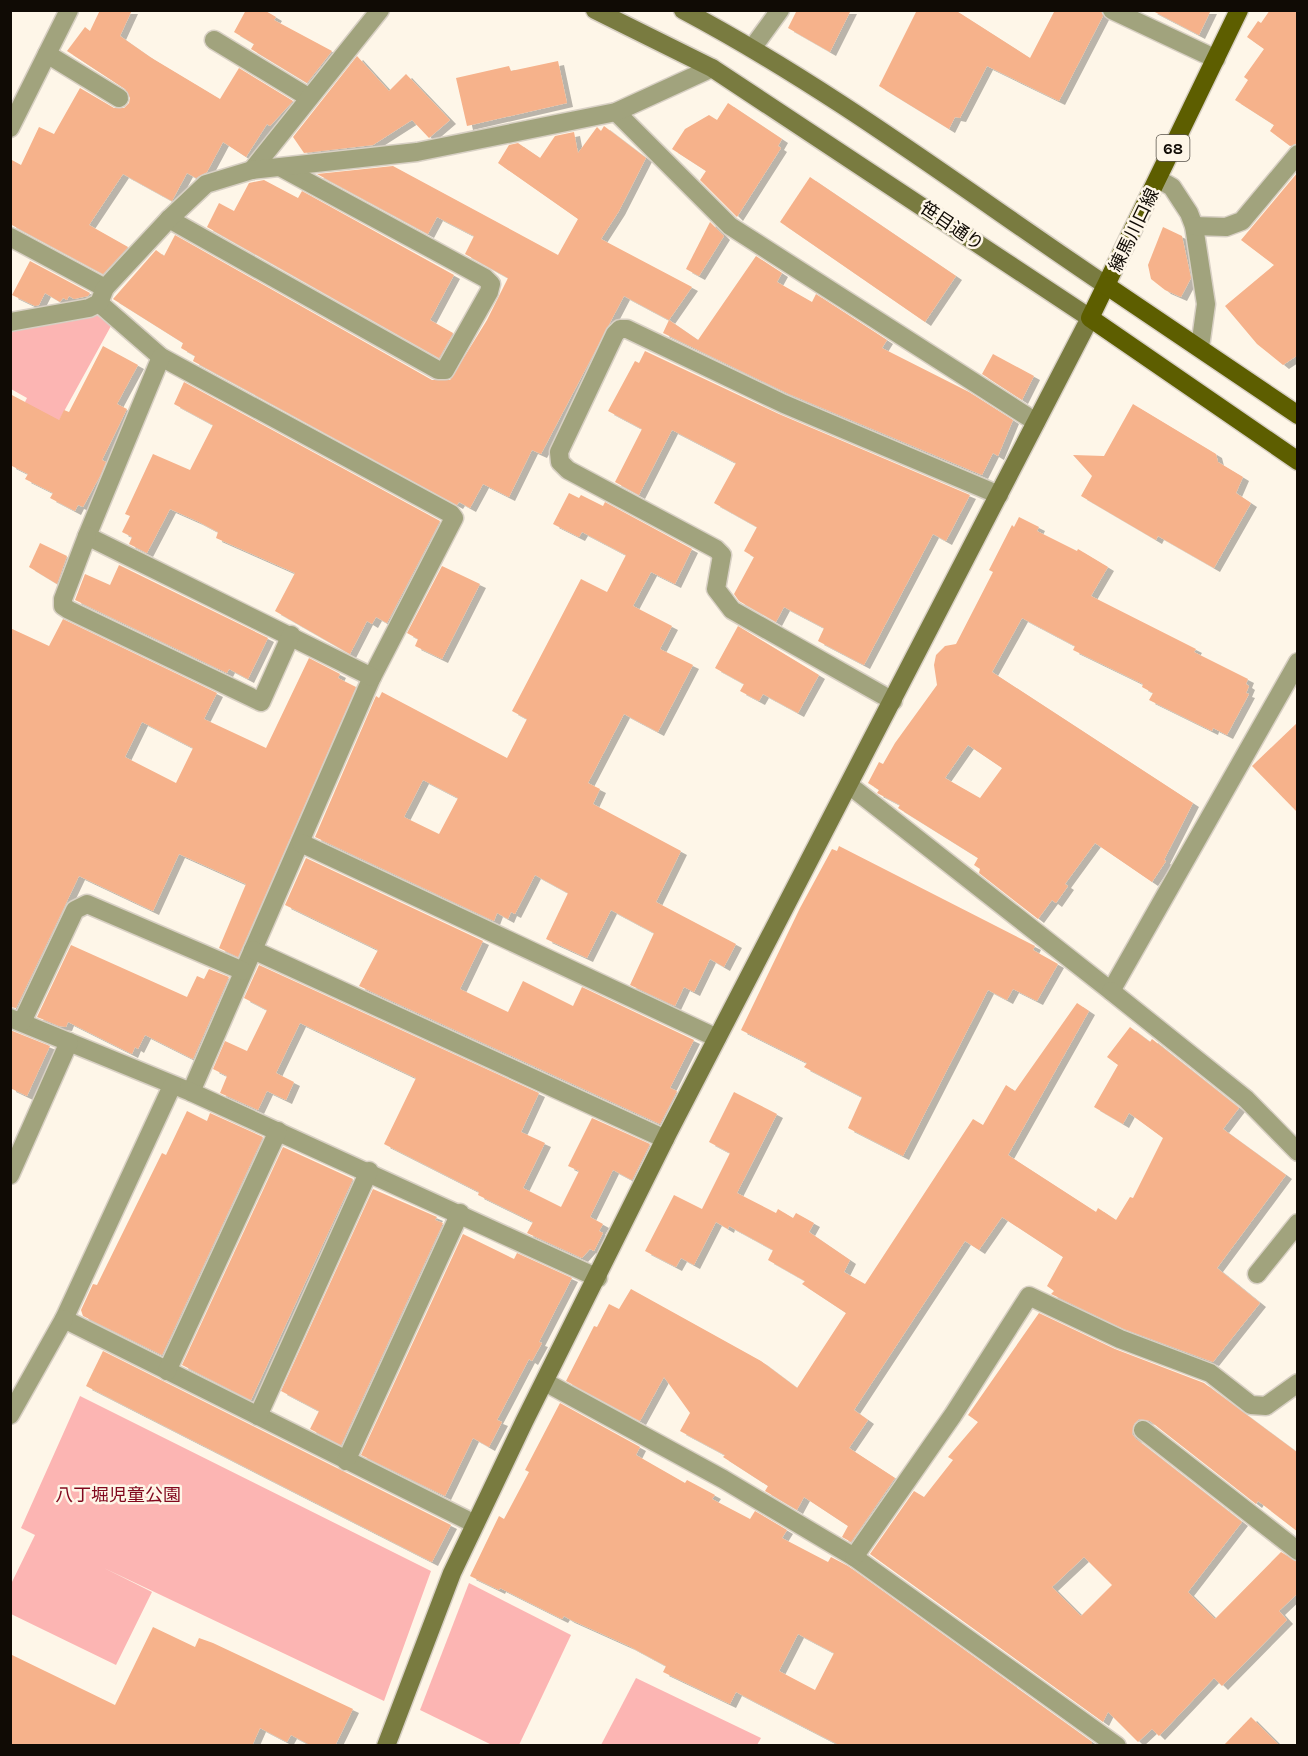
<svg xmlns="http://www.w3.org/2000/svg" width="1308" height="1756" font-family="Karla,'Noto Sans JP',sans-serif">
  <style>
    .green { fill: #fcb5b3 }
    .building { fill: #f6b28b; fill-rule: evenodd; filter: url(#shadow) }
    .lines { fill: none; stroke-linecap: round; stroke-linejoin: round }
    .street-casing { stroke: #d8d0c4; stroke-width: 21 }
    .secondary-casing { stroke: #d8d0c4; stroke-width: 21 }
    .primary-casing { stroke: #d8d0c4; stroke-width: 21 }
    .street { stroke: #a1a37d; stroke-width: 18 }
    .secondary { stroke: #797b40; stroke-width: 18 }
    .primary { stroke: #5d5e00; stroke-width: 18 }
    .labels { text-anchor: middle; dominant-baseline: central; stroke-width: 5; stroke-linejoin: round; paint-order: stroke }
    .shield { fill: #fef6e8; stroke: #575249; stroke-width: 1.5 }
    .shield-label { font-size: 16px; font-weight: bold; fill: #100b05 }
    .street-label { font-size: 18px; fill: #100b05; stroke: #fef6e8 }
    .park-label { font-size: 18px; fill: #81071d; stroke: #fef6e8 }
  </style>
  <defs>
    <filter id="shadow"><feDropShadow dx="6" dy="4" stdDeviation="0" flood-color="#0004"/></filter>
  </defs>
  <rect width="100%" height="100%" fill="#fef6e8"/>
  <g class="green">
    <path d="M93,312L111,326L51,435L25,402L27,398L11,389V328Z"/>
    <path d="M80,1396L431,1571L384,1701L104,1568L152,1592L116,1665L11,1614V1584L35,1535L21,1528Z"/>
    <path d="M469,1583L571,1635L519,1745H492L420,1710Z"/>
    <path d="M636,1678L761,1738L757,1745H601Z"/>
  </g>
  <g class="building">
    <path d="M100,10H132L120,36L150,57L220,99L239,68L293,101L270,126L267,124L246,157L223,142L207,172L196,178L187,173L172,201L123,174L89,225L128,247L103,274L10,224V159L21,165L39,127L54,134L80,88L114,108H124L129,103L130,98L125,89L67,51L85,27L90,31Z"/>
    <path d="M246,10H264L276,17L274,20L332,51L307,83L251,49L254,44L234,32Z"/>
    <path d="M797,10H851L830,52L788,28Z"/>
    <path d="M917,10H955L1030,58L1055,10H1101L1103,16L1059,101L987,66L960,118L955,117L949,129L879,86Z"/>
    <path d="M1151,10H1211L1199,35Z"/>
    <path d="M1270,10H1298V143L1290,146L1270,131L1274,125L1235,100L1248,80L1244,77L1264,49L1247,37L1258,21L1261,23Z"/>
    <path d="M357,56L389,91L406,74L450,120L429,138L412,120L373,145L304,153L293,137Z"/>
    <path d="M558,61L567,103L467,126L456,78L509,66L511,71Z"/>
    <path d="M728,103L782,139L778,146L781,148L737,217L700,180L706,171L672,149L685,129L709,115L717,120Z"/>
    <path d="M604,126L646,158L619,211L601,239L692,287L669,320L698,340L756,256L782,273L777,282L812,302L816,294L887,340L882,348L969,392L1013,420L998,456L993,453L982,475L789,394L663,333L669,320L624,296L541,454L532,450L509,497L483,484L470,508L459,502L457,505L193,361L195,356L181,348L183,343L113,299L156,250L164,256L175,235L432,380H450L487,320L508,278L465,254L474,236L437,217L428,234L317,174L393,166L558,255L578,219L498,163L509,145L518,143L540,158L555,136L574,132L578,153L597,127L601,131Z"/>
    <path d="M1298,172V355L1283,365L1257,344L1225,306L1274,265L1241,240Z"/>
    <path d="M810,177L956,276L925,322L780,222Z"/>
    <path d="M264,180L298,198L302,191L454,275L430,320L453,333L439,358L207,227L219,203L234,211L249,183Z"/>
    <path d="M710,222L724,236L699,276L686,269Z"/>
    <path d="M1163,227L1182,236L1191,278L1181,297L1165,290L1151,279L1148,265Z"/>
    <path d="M30,261L90,293L88,296L74,299L69,296L67,300L63,298L60,302L45,293L39,305L35,306L12,295Z"/>
    <path d="M103,346L138,365L117,404L127,409L102,460L106,462L100,476L83,507L78,505L75,511L50,498L53,493L25,479L28,474L10,465V394L59,420L64,410L69,412Z"/>
    <path d="M645,351L779,414L970,495L946,541L933,534L864,665L818,641L824,628L784,607L776,622L739,601L734,594L754,557L744,551L757,527L714,503L736,463L672,430L639,495L615,482L642,429L608,411L635,361L639,363Z"/>
    <path d="M993,354L1034,376L1022,400L982,374Z"/>
    <path d="M184,382L440,521L387,623L376,617L372,624L367,621L350,654L275,611L295,573L216,538L218,532L197,521L170,509L147,553L129,544L132,537L122,532L130,516L125,514L153,454L190,470L213,425L174,404Z"/>
    <path d="M1133,404L1216,454L1218,462L1243,477L1236,493L1251,503L1214,568L1158,536L1156,540L1081,496L1092,476L1073,455L1104,456Z"/>
    <path d="M569,493L579,498L581,495L603,506L605,502L692,549L675,584L651,572L633,606L672,626L660,649L693,665L658,732L624,714L588,783L600,789L593,804L681,851L656,902L736,944L724,967L710,959L694,992L684,987L675,1006L630,985L654,933L611,910L587,958L546,939L568,893L535,875L515,914L511,912L508,919L497,913L494,921L315,837L376,696L379,698L382,692L507,758L527,719L512,711L581,579L607,592L626,555L582,532L579,537L553,524ZM423,780L458,798L439,834L404,817Z"/>
    <path d="M1019,517L1039,527L1037,531L1077,551L1078,549L1108,567L1091,596L1196,649L1194,652L1248,679L1246,684L1249,686L1246,693L1249,694L1227,735L1213,728L1212,731L1149,700L1153,693L1142,687L1143,684L1073,650L1075,646L1022,618L992,672L1193,803L1164,860L1166,861L1152,882L1095,843L1065,884L1068,886L1056,903L1052,900L1038,919L979,873L980,869L974,865L978,858L898,808L900,805L877,793L879,790L868,783L879,762L883,764L895,743L937,685L934,665L936,655L945,646L956,644L993,572L989,570L1012,525L1014,527ZM968,745L1002,768L980,798L945,778Z"/>
    <path d="M40,543L67,556L57,584L29,567Z"/>
    <path d="M119,565L268,638L248,679L229,669L227,673L75,600L85,574L110,585Z"/>
    <path d="M442,566L480,584L442,659L415,646L418,639L407,633Z"/>
    <path d="M63,619L217,693L204,719L266,748L309,658L340,674L338,678L356,687L238,957L219,948L246,884L179,854L153,911L79,876L16,1008L10,1007V628L49,646ZM142,722L193,748L176,783L125,757Z"/>
    <path d="M738,626L819,675L798,713L763,694L759,701L740,691L744,684L715,668Z"/>
    <path d="M1298,722V813L1252,766Z"/>
    <path d="M839,846L1035,946L1033,950L1058,964L1037,1001L1013,989L1007,1000L988,990L903,1156L848,1128L862,1097L804,1067L807,1063L741,1030L800,908L832,849L837,851Z"/>
    <path d="M306,858L483,941L460,989L508,1012L523,981L573,1006L582,987L694,1040L670,1088L677,1091L660,1124L359,986L378,950L285,905Z"/>
    <path d="M71,945L187,997L197,976L204,979L209,969L229,977L193,1059L145,1035L138,1049L135,1047L132,1054L68,1022L66,1027L59,1026L37,1017Z"/>
    <path d="M259,965L539,1093L521,1132L545,1143L523,1188L561,1207L579,1171L568,1166L592,1118L650,1144L632,1180L613,1170L590,1217L603,1224L599,1231L603,1233L594,1251L590,1249L582,1258L527,1233L533,1222L478,1195L479,1192L384,1144L416,1078L300,1023L276,1073L294,1082L286,1100L267,1091L258,1110L220,1093L227,1076L213,1069L225,1041L247,1051L267,1010L244,998Z"/>
    <path d="M1077,1003L1089,1011L1008,1155L1096,1212L1098,1208L1116,1220L1130,1197L1133,1198L1163,1138L1129,1113L1123,1124L1094,1107L1118,1065L1107,1057L1130,1027L1150,1042L1152,1039L1239,1108L1223,1129L1286,1175L1217,1268L1260,1303L1213,1362L1124,1329L1051,1294L1054,1291L1047,1286L1063,1257L1002,1217L979,1250L965,1241L854,1410L868,1420L849,1448L895,1478L851,1542L842,1537L848,1526L804,1497L797,1510L765,1491L768,1486L723,1457L725,1455L680,1431L690,1413L664,1377L640,1421L566,1381L594,1326L597,1327L609,1304L619,1309L631,1289L761,1361L797,1388L846,1313L802,1284L805,1281L768,1260L773,1250L729,1226L728,1229L716,1222L694,1265L681,1258L676,1267L645,1251L674,1195L702,1209L730,1153L709,1142L734,1092L777,1114L737,1193L776,1213L778,1209L793,1218L796,1213L814,1223L809,1232L850,1260L844,1272L865,1284L973,1119L983,1125L1006,1085L1015,1091Z"/>
    <path d="M10,1030L50,1046L27,1096L10,1088Z"/>
    <path d="M187,1111L207,1121L210,1113L263,1137L162,1355L83,1316L81,1310L93,1284L97,1285L162,1153L166,1155Z"/>
    <path d="M283,1147L353,1179L251,1400L182,1365Z"/>
    <path d="M373,1189L437,1217L435,1220L443,1223L341,1445L310,1429L319,1411L281,1391Z"/>
    <path d="M463,1234L514,1259L517,1253L572,1278L539,1342L542,1343L532,1361L529,1359L497,1420L502,1422L489,1447L473,1438L445,1496L361,1455Z"/>
    <path d="M1039,1313L1115,1349L1204,1383L1298,1453V1532L1258,1501L1256,1504L1150,1421L1139,1419L1134,1424L1132,1434L1136,1439L1242,1522L1188,1592L1215,1619L1281,1552L1298,1562V1593L1279,1611L1287,1620L1222,1686L1214,1678L1159,1736L1152,1729L1138,1742L1108,1712L1103,1722L870,1554L914,1491L924,1497L953,1460L948,1457L978,1422L968,1415ZM1084,1557L1112,1585L1081,1616L1052,1587Z"/>
    <path d="M103,1351L451,1525L432,1562L86,1386Z"/>
    <path d="M560,1403L640,1447L636,1455L685,1483L687,1480L715,1495L712,1499L750,1519L755,1511L787,1530L782,1538L828,1562L831,1557L848,1566L1092,1742L1091,1746H841L736,1692L730,1704L663,1672L666,1666L629,1646L569,1619L564,1616L562,1619L500,1588L499,1590L470,1576L499,1516L504,1519L529,1472L525,1470ZM798,1634L834,1653L815,1690L779,1671Z"/>
    <path d="M153,1627L195,1647L199,1638L213,1643L353,1709L335,1746H312L291,1735L287,1742L260,1728L252,1746H10V1654L115,1705Z"/>
    <path d="M1251,1717L1280,1746H1223Z"/>
  </g>
  <g class="lines">
    <g class="street-casing">
      <g id="street">
        <path d="M1112,10L1216,59"/>
        <path d="M214,40L308,97"/>
        <path d="M753,47L780,10"/>
        <path d="M47,54L119,98"/>
        <path d="M616,112L730,226L1036,422"/>
        <path d="M10,128L69,10"/>
        <path d="M252,170L380,10"/>
        <path d="M1158,179L1172,187L1189,213L1194,226L1206,304L1200,347"/>
        <path d="M169,219L438,370H445L489,292L491,284L485,278L282,168"/>
        <path d="M1194,226L1226,227L1242,221L1298,154"/>
        <path d="M10,237L105,288"/>
        <path d="M99,303L161,357L451,514L454,518L372,677L191,1092"/>
        <path d="M10,322L89,308L99,303L105,288L169,219L206,184L252,170L417,152L616,112L712,68"/>
        <path d="M161,357L87,536L372,677"/>
        <path d="M87,536L63,599V606L69,610L261,702L291,635"/>
        <path d="M893,701L732,610L716,589L722,555L716,549L568,470L560,462L559,452L615,334L620,329H627L784,404L999,495"/>
        <path d="M849,785L1111,991L1298,662"/>
        <path d="M301,843L717,1038"/>
        <path d="M253,950L665,1139"/>
        <path d="M1111,991L1246,1099L1298,1152"/>
        <path d="M10,1018L191,1092L598,1278"/>
        <path d="M22,1022L75,910L87,904L243,971"/>
        <path d="M172,1086L64,1319L475,1524"/>
        <path d="M10,1175L69,1042"/>
        <path d="M1257,1274L1298,1223"/>
        <path d="M167,1371L278,1131"/>
        <path d="M545,1382L723,1479L854,1557L1117,1746"/>
        <path d="M10,1415L64,1319"/>
        <path d="M258,1416L369,1171"/>
        <path d="M1143,1430L1298,1551"/>
        <path d="M346,1461L460,1213"/>
        <path d="M854,1557L953,1415L1029,1296L1120,1339L1210,1373L1251,1405L1266,1406L1298,1383"/>
      </g>
    </g>
    <g class="secondary-casing">
      <g id="secondary">
        <path d="M683,10C832,89 967,192 1107,286"/>
        <path d="M386,1746L452,1573L524,1422L668,1133L1090,318L712,68L595,10"/>
      </g>
    </g>
    <g class="primary-casing">
      <g id="primary">
        <path d="M1239,10L1090,318L1298,461"/>
        <path d="M1107,286L1298,415"/>
      </g>
    </g>
    <use href="#street" class="street"/>
    <use href="#secondary" class="secondary"/>
    <use href="#primary" class="primary"/>
  </g>
  <g class="labels">
    <rect class="shield" x="1156.5" y="135" width="33" height="26" rx="4.5"/>
    <g class="shield-label">
      <text x="1173" y="148">68</text>
    </g>
    <g class="street-label">
      <text transform="translate(952 226) rotate(34)">笹目通り</text>
      <text transform="translate(1134 230) rotate(-64)">練馬川口線</text>
    </g>
    <g class="park-label">
      <text x="118" y="1495">八丁堀児童公園</text>
    </g>
  </g>
  <rect width="1308" height="1756" fill="none" stroke="#100b05" stroke-width="24"/>
</svg>
